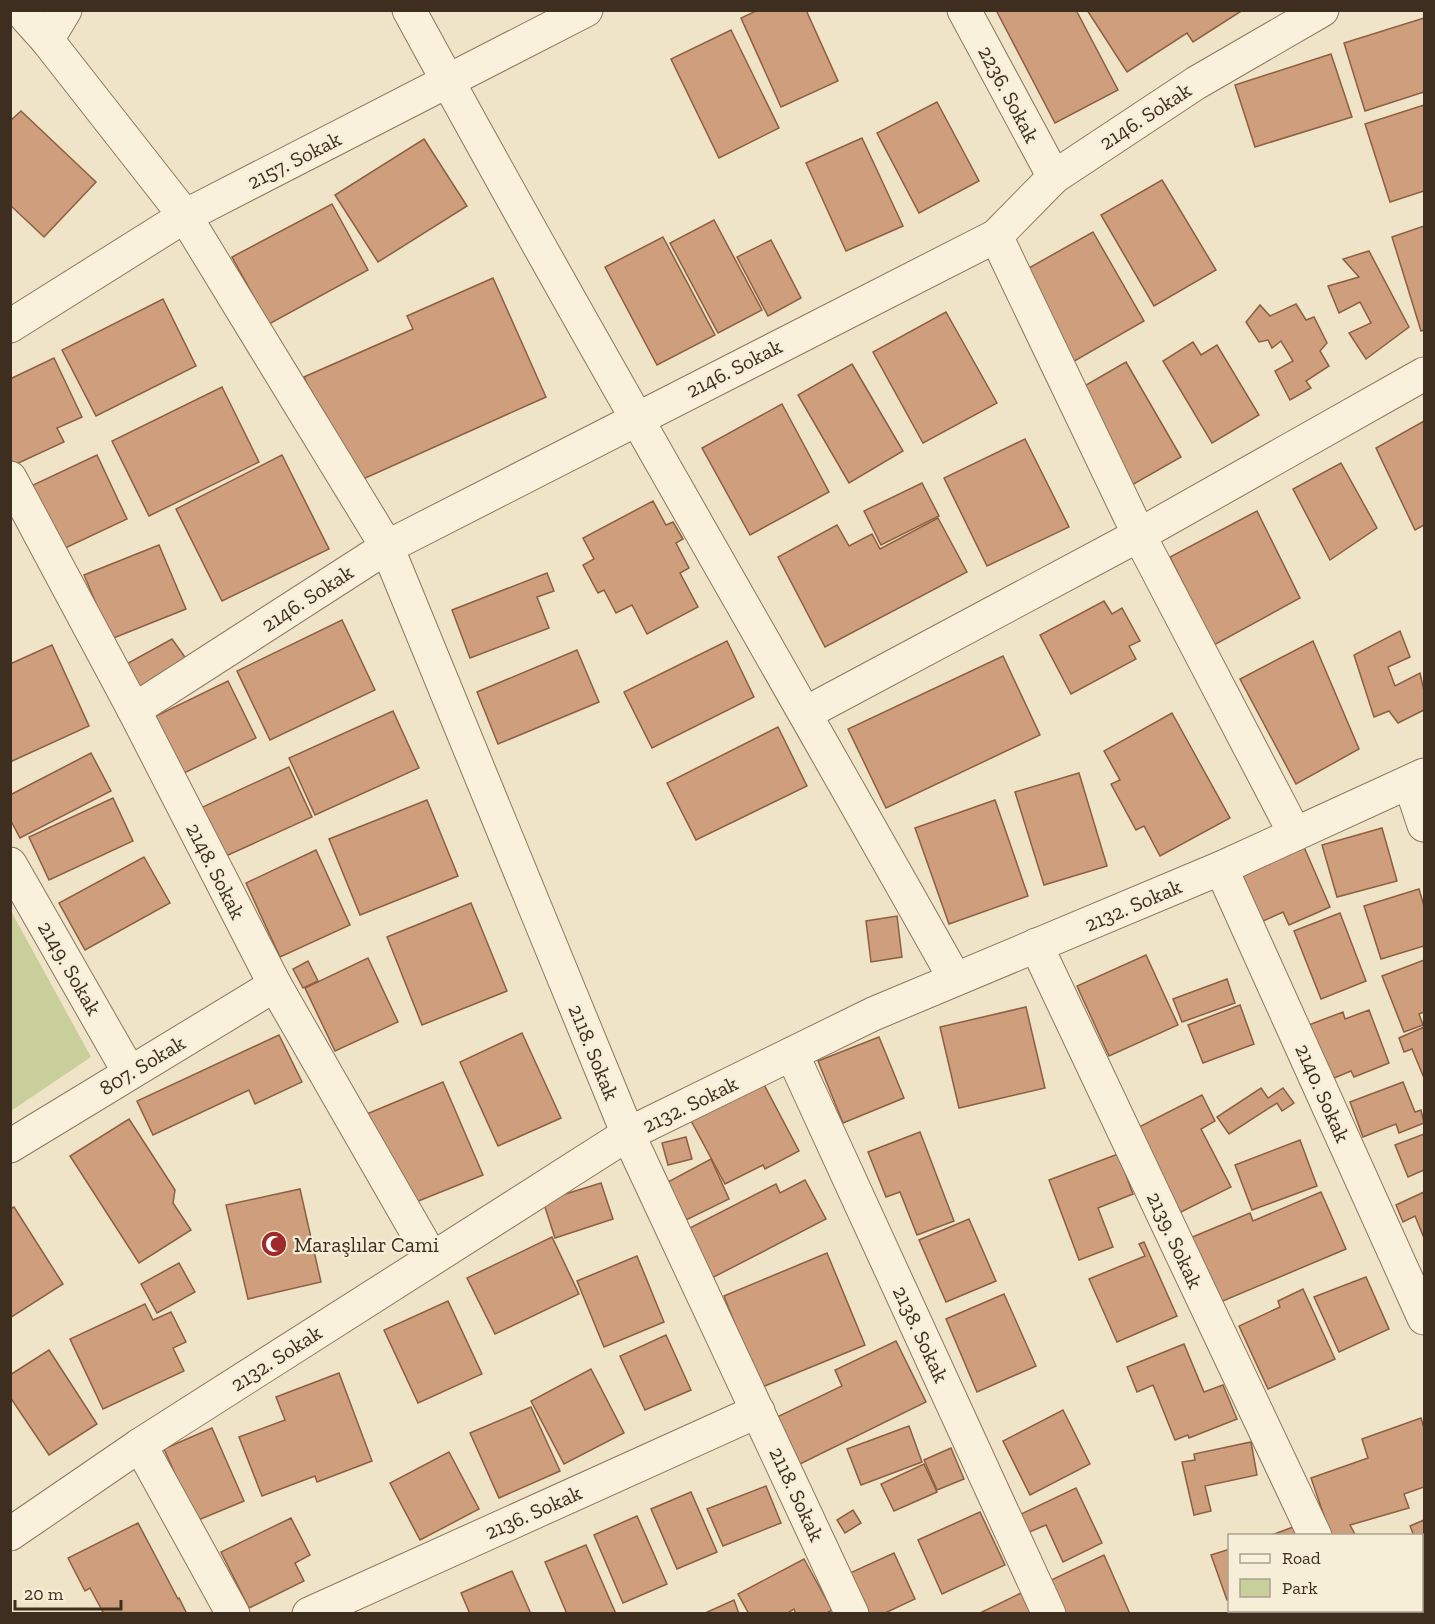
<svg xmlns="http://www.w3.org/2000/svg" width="1435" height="1624" font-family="'Zilla Slab',serif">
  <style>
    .green { fill: #c9cf9b }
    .building { fill: #cf9f7d; stroke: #8d5f41; stroke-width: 1.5 }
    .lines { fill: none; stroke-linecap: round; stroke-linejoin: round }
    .street-casing { stroke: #8d765c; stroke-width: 35 }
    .street { stroke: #faf1dc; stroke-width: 33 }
    .labels { text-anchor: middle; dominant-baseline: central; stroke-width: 4.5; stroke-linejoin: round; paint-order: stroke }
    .street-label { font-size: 21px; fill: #3d2e20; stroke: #f7eed8 }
    .poi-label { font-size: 21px; fill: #3d2e20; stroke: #f7eed8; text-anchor: start }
  </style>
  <rect width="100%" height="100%" fill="#f0e4c8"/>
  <path class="green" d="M11,911L91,1057L11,1111H10Z"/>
  <g class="building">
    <path d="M758,10H806L838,81L781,107L741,18Z"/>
    <path d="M996,10H1076L1118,90L1055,123Z"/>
    <path d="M1087,10H1243L1193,42L1187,33L1127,72Z"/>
    <path d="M1424,18V92L1365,111L1344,43Z"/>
    <path d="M731,30L779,128L719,158L671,59Z"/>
    <path d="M1331,54L1352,117L1255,147L1235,85Z"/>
    <path d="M937,102L979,181L919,213L877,133Z"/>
    <path d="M1424,105V191L1390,202L1365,124Z"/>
    <path d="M21,111L96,182L44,237L10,205V121Z"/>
    <path d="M862,138L903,226L846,251L806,163Z"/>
    <path d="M424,139L467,206L378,262L335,195Z"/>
    <path d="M1162,180L1216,270L1154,306L1101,215Z"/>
    <path d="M332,204L368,270L269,324L232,257Z"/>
    <path d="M714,220L762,310L718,333L670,243Z"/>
    <path d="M1424,226V330L1421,331L1392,237Z"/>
    <path d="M1093,232L1144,321L1071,363L1020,273Z"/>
    <path d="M663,237L715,335L657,365L605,267Z"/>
    <path d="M771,240L801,298L768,316L737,257Z"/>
    <path d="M1369,251L1409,327L1366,359L1349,333L1371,323L1360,302L1339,313L1328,286L1359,277L1343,259Z"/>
    <path d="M493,278L546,397L352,484L304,377L413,329L407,316Z"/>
    <path d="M163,299L196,366L96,416L62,350Z"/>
    <path d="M1296,304L1306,320L1314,317L1327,343L1320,351L1329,366L1306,381L1311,388L1290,400L1275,371L1293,361L1281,341L1272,348L1268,340L1259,342L1246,322L1260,305L1270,316Z"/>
    <path d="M946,312L997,403L923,443L873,352Z"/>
    <path d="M1193,342L1201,355L1217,345L1259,415L1212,443L1163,361Z"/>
    <path d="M54,358L82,417L57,428L64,442L14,465L10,458V379Z"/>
    <path d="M1126,362L1181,457L1125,489L1074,392Z"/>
    <path d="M852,364L903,451L849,483L798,395Z"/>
    <path d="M222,387L259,462L149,516L112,441Z"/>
    <path d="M782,404L829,492L750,535L702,448Z"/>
    <path d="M1424,421V525L1415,530L1376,448Z"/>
    <path d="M1025,439L1069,527L987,566L944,478Z"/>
    <path d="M97,455L127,519L61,550L31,486Z"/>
    <path d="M282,455L329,549L222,601L176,509Z"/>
    <path d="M1341,463L1377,528L1330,560L1293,489Z"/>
    <path d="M922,483L939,516L881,545L864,511Z"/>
    <path d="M653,501L666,525L673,522L683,539L676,543L689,568L680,573L698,607L647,634L632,605L616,613L604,590L598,593L583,565L594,559L583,538Z"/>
    <path d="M1257,511L1300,598L1214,645L1170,557Z"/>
    <path d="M938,518L967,572L825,647L778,557L837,525L849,546L872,534L880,549Z"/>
    <path d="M159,545L186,609L111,639L84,575Z"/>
    <path d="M547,573L554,591L537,597L549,628L470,658L452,610Z"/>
    <path d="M1104,601L1112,614L1122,608L1140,641L1129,646L1136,659L1071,694L1040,635Z"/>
    <path d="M342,620L375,690L270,740L237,671Z"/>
    <path d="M1400,631L1410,657L1388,667L1395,686L1420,673L1424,691V710L1398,723L1389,711L1374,717L1354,655Z"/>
    <path d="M172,639L187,660L136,692L121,667Z"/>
    <path d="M727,641L754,697L652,748L624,692Z"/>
    <path d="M1313,641L1359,749L1296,784L1240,679Z"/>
    <path d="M52,645L89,726L10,762V664Z"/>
    <path d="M577,650L599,702L498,744L477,692Z"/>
    <path d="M1003,656L1040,735L886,808L848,729Z"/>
    <path d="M228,681L256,738L182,774L154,717Z"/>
    <path d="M393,711L419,768L315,815L289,758Z"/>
    <path d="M1172,713L1230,818L1160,856L1144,826L1136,830L1111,784L1120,780L1104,751Z"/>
    <path d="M778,727L807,786L696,840L667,783Z"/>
    <path d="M91,753L111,791L20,838L10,819V795Z"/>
    <path d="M289,767L312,817L217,860L194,811Z"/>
    <path d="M1079,773L1107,866L1044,885L1015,792Z"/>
    <path d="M113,798L133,841L49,880L29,837Z"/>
    <path d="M427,800L458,876L360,915L329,839Z"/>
    <path d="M995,800L1028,896L949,924L915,828Z"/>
    <path d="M1382,828L1397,881L1337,897L1322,845Z"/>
    <path d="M1304,847L1330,907L1289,925L1283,912L1261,922L1240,875Z"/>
    <path d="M316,850L350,925L280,957L246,883Z"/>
    <path d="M144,857L170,903L85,950L59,903Z"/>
    <path d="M1419,889L1424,906V946L1381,959L1364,906Z"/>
    <path d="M471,903L507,991L422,1025L387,937Z"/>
    <path d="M1340,913L1366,981L1321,999L1294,931Z"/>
    <path d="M897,916L902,957L871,962L866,921Z"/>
    <path d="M1146,955L1178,1025L1109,1056L1077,986Z"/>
    <path d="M368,958L398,1022L335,1051L305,988Z"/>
    <path d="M1424,960V1012L1419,1014L1423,1025L1404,1032L1382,976Z"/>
    <path d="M308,961L318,981L303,988L293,969Z"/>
    <path d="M1227,979L1235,1003L1182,1022L1173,999Z"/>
    <path d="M1240,1005L1254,1044L1203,1063L1188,1025Z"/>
    <path d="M1026,1007L1045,1088L959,1108L940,1027Z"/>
    <path d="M1369,1010L1389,1063L1354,1077L1351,1071L1327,1081L1306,1026L1343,1012L1345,1019Z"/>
    <path d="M1424,1027V1078L1412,1049L1404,1052L1399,1038Z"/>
    <path d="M522,1033L561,1118L498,1146L460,1062Z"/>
    <path d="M279,1035L302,1082L255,1104L249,1090L153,1135L137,1101Z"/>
    <path d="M879,1037L904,1098L843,1123L818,1061Z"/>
    <path d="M761,1079L799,1151L765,1169L763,1165L725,1184L689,1117Z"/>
    <path d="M443,1082L483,1175L406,1206L367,1114Z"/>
    <path d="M1403,1082L1415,1112L1421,1110L1424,1123L1399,1133L1396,1124L1363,1137L1350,1102Z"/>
    <path d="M1261,1088L1268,1098L1283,1088L1294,1103L1282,1111L1277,1103L1229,1134L1217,1117Z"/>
    <path d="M1202,1095L1215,1121L1201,1129L1231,1187L1177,1214L1133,1130Z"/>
    <path d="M129,1119L175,1190L173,1203L191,1230L139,1263L70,1156Z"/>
    <path d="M920,1132L954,1221L917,1235L900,1192L886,1197L868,1152Z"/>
    <path d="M1424,1134V1170L1408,1177L1395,1145Z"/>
    <path d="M686,1137L692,1159L668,1165L662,1143Z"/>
    <path d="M1300,1140L1317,1186L1252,1210L1235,1165Z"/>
    <path d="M1118,1154L1133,1194L1098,1208L1113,1247L1079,1260L1049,1180Z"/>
    <path d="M711,1159L729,1199L686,1220L666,1183Z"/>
    <path d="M805,1180L826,1219L706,1281L680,1233L776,1184L780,1193Z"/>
    <path d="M601,1183L613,1219L555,1238L543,1201Z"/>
    <path d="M300,1189L321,1282L248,1299L226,1205Z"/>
    <path d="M1321,1192L1346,1249L1211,1306L1183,1241L1250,1213L1253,1221Z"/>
    <path d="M1424,1192V1238L1415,1216L1403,1222L1396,1205Z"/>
    <path d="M14,1207L63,1284L10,1318V1209Z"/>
    <path d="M969,1219L996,1281L946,1302L919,1240Z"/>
    <path d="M552,1237L579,1294L495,1334L467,1278Z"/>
    <path d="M1144,1242L1177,1316L1117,1342L1089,1279L1145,1256L1139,1244Z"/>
    <path d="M827,1253L865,1345L760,1388L724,1296Z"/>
    <path d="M637,1256L664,1322L604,1347L577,1281Z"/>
    <path d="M179,1263L195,1292L157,1313L141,1284Z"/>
    <path d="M1366,1277L1389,1329L1339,1352L1314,1297Z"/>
    <path d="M1303,1289L1335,1359L1268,1389L1239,1326L1280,1307L1278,1301Z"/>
    <path d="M1004,1294L1036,1366L977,1392L946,1319Z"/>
    <path d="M448,1301L482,1374L418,1403L384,1330Z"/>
    <path d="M145,1304L153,1320L171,1312L186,1342L173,1348L184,1371L103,1409L70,1339Z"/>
    <path d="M666,1335L691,1390L645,1410L620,1356Z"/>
    <path d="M896,1341L926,1402L800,1464L777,1417L842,1386L835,1370Z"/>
    <path d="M1184,1344L1204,1392L1223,1385L1237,1419L1189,1438L1188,1435L1175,1440L1153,1385L1137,1392L1127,1367Z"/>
    <path d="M49,1350L97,1424L49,1455L10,1397V1375Z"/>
    <path d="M591,1369L624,1433L564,1464L531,1401Z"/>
    <path d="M339,1373L372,1461L317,1482L315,1476L262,1496L239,1437L285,1420L276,1397Z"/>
    <path d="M531,1407L560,1471L499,1498L470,1433Z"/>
    <path d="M1063,1410L1090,1464L1030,1495L1003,1441Z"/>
    <path d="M1421,1418L1424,1428V1487L1404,1494L1409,1508L1350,1525L1356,1536H1331L1311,1478L1368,1458L1362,1439Z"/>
    <path d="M909,1426L922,1462L861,1485L847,1449Z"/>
    <path d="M212,1428L244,1501L196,1521L164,1449Z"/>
    <path d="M1251,1442L1257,1475L1205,1486L1211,1511L1194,1515L1182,1462L1195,1460L1194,1454Z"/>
    <path d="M951,1448L964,1479L937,1490L924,1460Z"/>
    <path d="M449,1452L479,1509L420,1540L390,1483Z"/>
    <path d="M924,1464L937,1492L894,1511L881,1484Z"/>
    <path d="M766,1486L781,1523L723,1546L707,1509Z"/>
    <path d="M1076,1488L1102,1543L1063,1562L1046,1525L1027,1533L1019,1515Z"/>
    <path d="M691,1492L717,1552L677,1569L651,1509Z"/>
    <path d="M853,1510L861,1523L845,1533L837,1520Z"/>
    <path d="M980,1512L1005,1565L942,1594L918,1540Z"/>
    <path d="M637,1516L667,1584L623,1603L594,1535Z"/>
    <path d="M291,1518L310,1555L295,1563L304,1581L249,1608L221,1552Z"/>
    <path d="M1424,1520V1555L1423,1556L1422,1536H1414L1410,1526Z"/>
    <path d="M138,1523L178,1599L179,1598L187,1614H104L90,1588L85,1591L68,1558Z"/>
    <path d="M1293,1527L1296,1536H1269Z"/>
    <path d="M586,1545L616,1614H567L545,1562Z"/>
    <path d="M1230,1549V1600H1227L1211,1555Z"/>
    <path d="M894,1553L915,1599L883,1614H869L850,1573Z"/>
    <path d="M1104,1555L1130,1614H1062L1047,1582Z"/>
    <path d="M804,1559L832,1610L825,1614H796L794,1609L786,1614H749L738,1594Z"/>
    <path d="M512,1571L531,1614H470L461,1593Z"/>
    <path d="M1021,1593L1031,1614H978Z"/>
    <path d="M734,1600L739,1614H703Z"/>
  </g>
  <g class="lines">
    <g class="street-casing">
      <g id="street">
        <path d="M20,10L47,40L185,216L387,547L628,1134L852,1614"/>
        <path d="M409,10C586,336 774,656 955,979"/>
        <path d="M964,10L1054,177"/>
        <path d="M47,40L65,10"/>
        <path d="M996,236L1139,535L1295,834"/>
        <path d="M10,326L185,216L586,10"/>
        <path d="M10,478L134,710L275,985L431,1257"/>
        <path d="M134,710L387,547L996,236L1054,177L1196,83L1322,10"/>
        <path d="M806,713L1139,535L1424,374"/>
        <path d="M1410,783L1424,825"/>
        <path d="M10,864L129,1072"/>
        <path d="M1221,868L1424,1318"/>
        <path d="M1036,945L1315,1536"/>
        <path d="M792,1054L1049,1614"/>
        <path d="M10,1146L275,985"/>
        <path d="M140,1445L233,1614"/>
        <path d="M10,1534L140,1445L628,1134L873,1014L1221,868L1424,775"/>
        <path d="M1350,1610L1351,1614"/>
        <path d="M309,1614L758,1411"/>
      </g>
    </g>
    <use href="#street" class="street"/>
  </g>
  <defs>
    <g id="mosque-disc" transform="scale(1.35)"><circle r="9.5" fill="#9e2a2b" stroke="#f7eed8"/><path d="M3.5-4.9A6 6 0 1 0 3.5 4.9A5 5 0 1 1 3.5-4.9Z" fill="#fff"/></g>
  </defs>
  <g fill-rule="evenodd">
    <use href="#mosque-disc" x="274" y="1244"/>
  </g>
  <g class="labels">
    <g class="street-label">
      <text transform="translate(1009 94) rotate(62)">2236. Sokak</text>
      <text transform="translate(1145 116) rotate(-33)">2146. Sokak</text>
      <text transform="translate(294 160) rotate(-27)">2157. Sokak</text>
      <text transform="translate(734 368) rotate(-27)">2146. Sokak</text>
      <text transform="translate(307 598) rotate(-33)">2146. Sokak</text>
      <text transform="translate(216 871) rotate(63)">2148. Sokak</text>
      <text transform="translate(1133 905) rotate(-23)">2132. Sokak</text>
      <text transform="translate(70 968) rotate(60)">2149. Sokak</text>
      <text transform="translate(594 1052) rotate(68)">2118. Sokak</text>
      <text transform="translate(142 1065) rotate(-31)">807. Sokak</text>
      <text transform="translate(1323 1093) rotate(66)">2140. Sokak</text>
      <text transform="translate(690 1104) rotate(-26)">2132. Sokak</text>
      <text transform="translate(1175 1240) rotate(65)">2139. Sokak</text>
      <text transform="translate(921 1334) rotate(65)">2138. Sokak</text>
      <text transform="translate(276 1358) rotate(-33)">2132. Sokak</text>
      <text transform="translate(797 1494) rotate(65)">2118. Sokak</text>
      <text transform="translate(533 1512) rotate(-24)">2136. Sokak</text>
    </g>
    <g class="poi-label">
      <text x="294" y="1244">Maraşlılar Cami</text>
    </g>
  </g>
  <rect width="1435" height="1624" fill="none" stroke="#3d2e20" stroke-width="24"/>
  <rect x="1228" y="1534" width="195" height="78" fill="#f7eed8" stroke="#ada18e" stroke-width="1.5"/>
  <rect x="1240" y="1554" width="30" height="9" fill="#faf1dc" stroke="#ada18e" stroke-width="1.5"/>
  <text x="1282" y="1564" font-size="18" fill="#3d2e20">Road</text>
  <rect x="1240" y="1579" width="30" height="18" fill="#c9cf9b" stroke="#ada18e" stroke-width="1.5"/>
  <text x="1282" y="1594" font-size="18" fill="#3d2e20">Park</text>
  <path d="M15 1600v9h106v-9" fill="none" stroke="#3d2e20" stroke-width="3"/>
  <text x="24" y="1600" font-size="18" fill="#3d2e20" stroke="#f7eed8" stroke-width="4.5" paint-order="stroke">20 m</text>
</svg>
